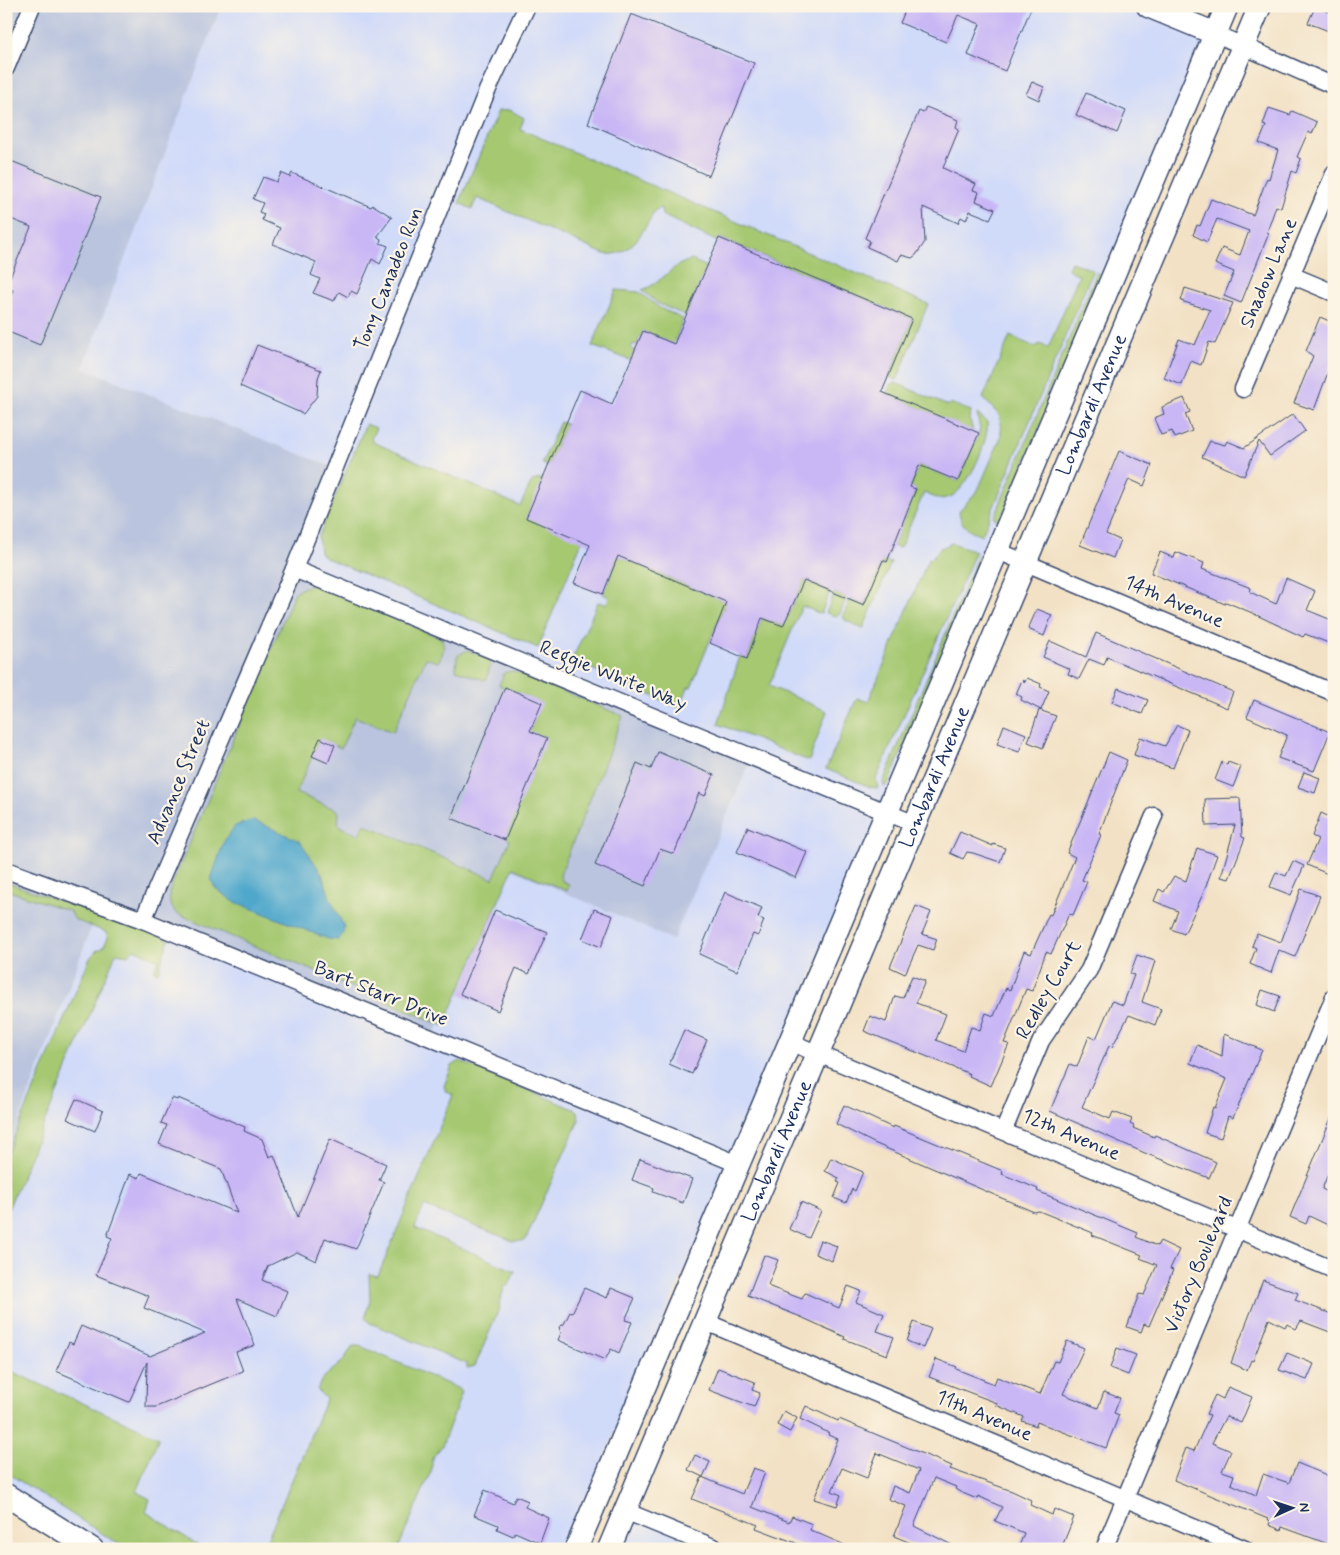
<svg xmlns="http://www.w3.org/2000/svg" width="1340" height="1555" font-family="Mynerve,sans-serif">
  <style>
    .built { fill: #d0daf9 }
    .industrial { fill: #bac4de }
    .green { fill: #a5c871; stroke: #607c68 }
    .water { fill: #4fa7cc; stroke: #356b95 }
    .building { fill: #c9b7f5 }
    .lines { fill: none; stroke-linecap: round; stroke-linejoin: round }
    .street-casing { stroke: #3b4a6d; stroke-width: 19 }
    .secondary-casing { stroke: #3b4a6d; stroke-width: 25 }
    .street { stroke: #fff; stroke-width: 16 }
    .secondary { stroke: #fff; stroke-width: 22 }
    .labels { text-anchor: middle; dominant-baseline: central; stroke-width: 4.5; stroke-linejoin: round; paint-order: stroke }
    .street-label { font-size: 20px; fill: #1b2f5e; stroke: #fcf5e5 }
  </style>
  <rect width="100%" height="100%" fill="#fcf5e5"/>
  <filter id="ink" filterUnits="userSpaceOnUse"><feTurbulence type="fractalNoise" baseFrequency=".02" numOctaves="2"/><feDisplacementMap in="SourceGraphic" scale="10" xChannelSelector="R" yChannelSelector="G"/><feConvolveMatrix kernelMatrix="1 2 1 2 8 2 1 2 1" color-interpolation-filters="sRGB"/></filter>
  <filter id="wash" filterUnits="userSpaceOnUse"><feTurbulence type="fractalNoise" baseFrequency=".0096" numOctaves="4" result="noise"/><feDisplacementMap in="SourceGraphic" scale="20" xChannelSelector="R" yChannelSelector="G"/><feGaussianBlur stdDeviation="1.12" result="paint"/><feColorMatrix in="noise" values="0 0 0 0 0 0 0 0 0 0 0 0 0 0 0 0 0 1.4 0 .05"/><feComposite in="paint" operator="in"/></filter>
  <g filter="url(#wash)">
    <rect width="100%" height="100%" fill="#f2e1c4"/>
    <g class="built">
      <path d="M221,6H1148L1216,34L565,1549H92L6,1495V1156L100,904L294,569L335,468L82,368Z"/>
      <path d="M625,1511L699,1541L695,1549H609Z"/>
    </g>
    <path class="industrial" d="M6,6H221L83,368L335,468L294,568L752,757L673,940L507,867L432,1040L100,904L6,1156Z"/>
    <g class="green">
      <path d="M510,110L524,118L520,129L928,304L897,380L889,377L912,319L720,238L718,242L662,215L661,208L655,210C644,230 631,258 604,254L477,198L472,209L459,203L498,111Z"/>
      <path d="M692,260L707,267L686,316L657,303L642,290C662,284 672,263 692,260Z"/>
      <path d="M1071,262L1093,270L982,535C967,529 961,527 959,511L978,490L1001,437V423L999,415L983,398L1010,336L1035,347L1040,344L1048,348L1079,275L1068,269Z"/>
      <path d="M1097,272L1102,278L1000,521L994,518Z"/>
      <path d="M616,290L639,292L660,308L683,319L674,344L643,331L637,345L633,344L631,349L635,351L630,360L592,346Z"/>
      <path d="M896,383L948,406L950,403L971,411L970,420L973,431L886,394L891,384Z"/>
      <path d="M977,414L987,422C990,439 968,490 950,497C940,501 934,497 924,493L900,548L893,546L916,490L910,487L919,465L958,481L980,430Z"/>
      <path d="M560,422L566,424L548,466H546L542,463Z"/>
      <path d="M366,424L376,428L371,439L373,442L520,506L532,481L543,478L582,541L538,648L324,557L320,552L318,537Z"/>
      <path d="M952,543L976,551L876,779L878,788L870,787L826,769L857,698L868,702L929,558L932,559L939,549Z"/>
      <path d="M979,554L983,560L888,784L884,787L883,782Z"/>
      <path d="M618,556L726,602L691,687H688L680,708L572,660L598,602L606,604L609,597L603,594Z"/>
      <path d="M883,560L891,563L863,629L845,620L843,616L850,600L864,605Z"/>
      <path d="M804,580L830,591L821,614L802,606L769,686L827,711L809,761L718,724L740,656L747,659L762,618L783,626Z"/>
      <path d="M314,585L441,638C446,647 443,654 438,662L426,658L393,732L355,717L341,748L320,739L296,793L337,810L339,813L338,822L341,827L359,835L364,824L493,879L510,840L506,837L530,731L541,703L499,685L504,673L511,671L520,673L623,716L560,875L562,881L569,884L567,891L513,868L444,1026L176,913L170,904L169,892L295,592L304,587Z"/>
      <path d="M834,593L846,598L840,614L835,616L826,613Z"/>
      <path d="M467,650L488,658L491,661L487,679L484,680L456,670L457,656Z"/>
      <path d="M6,882L169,939L158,972L154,970L159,960L134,949L128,955L116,953L6,1214V1156L90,958L97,950L103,948L108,938L106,932L75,920L70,911L6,890Z"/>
      <path d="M460,1061L578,1111L579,1120L525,1241H513L424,1206L415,1228L515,1271L509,1285L505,1286L499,1303L500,1307L475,1366L467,1368V1364L370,1323L365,1318L370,1300L369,1274L378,1276L453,1095L446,1092L444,1086L452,1066Z"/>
      <path d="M353,1346H360L457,1388L462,1392L442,1446L432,1458V1469L398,1549H263L326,1399L317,1390L322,1379L342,1362Z"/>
      <path d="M6,1369L159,1437L137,1492L150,1499L146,1512L204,1549H126L6,1472Z"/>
    </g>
    <path class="water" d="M253,820L300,841L322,874L330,898L344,927L343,934L338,940L328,939L233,901L215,888L211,879L224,841L235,826Z"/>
    <g id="blocks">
      <g class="building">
        <path d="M907,6H1032L1005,71L968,55L980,24L958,15L946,42L900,23Z"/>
        <path d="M1315,7L1334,14V33L1308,23Z"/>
        <path d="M631,14L754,63L709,176L588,123Z"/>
        <path d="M1032,82L1044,87L1039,100L1026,94Z"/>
        <path d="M1086,93L1126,111L1117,133L1076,115Z"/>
        <path d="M926,107L958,120L956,127L959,129L943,168L976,184L973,190L979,192L976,201L995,209L990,219L970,211L966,220L961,217L958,223L923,207L925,242L916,255L912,258L901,255L898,261L867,247L870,241L865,238L919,111L923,113Z"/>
        <path d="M1269,108L1290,115L1292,111L1317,122L1312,134L1308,132L1297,157L1301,159L1296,173L1292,171L1281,208L1276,206L1267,232L1269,233L1241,303L1224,296L1234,272L1215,264L1222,248L1240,255L1249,231L1217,219L1207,242L1193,235L1197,225L1200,226L1211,199L1253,215L1267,178L1269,179L1278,150L1259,143L1266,126L1263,125Z"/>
        <path d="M6,159L101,197L40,345L6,331V306L13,290L6,287L31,227L6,217Z"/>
        <path d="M281,173L290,177L292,173L371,207L373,205L392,217L377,237L381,239L380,243L388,246L380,264L372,259L357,294L351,291L348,297L339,292L334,301L313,293L320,279L311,275L316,262L273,244L280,228L262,220L264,214L259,212L263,203L253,199L263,177L277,182Z"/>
        <path d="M719,238L912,319L882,392L979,433L958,481L919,465L910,487L916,489L887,562L883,560L864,605L804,580L783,626L762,618L747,659L710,643L726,602L618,556L603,594L574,583L590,545L526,518L580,390L612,404L643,331L674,344Z"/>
        <path d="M1185,288L1233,303L1215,344L1209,342L1201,365L1191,361L1182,385L1164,378L1179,339L1195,345L1210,310L1181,301Z"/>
        <path d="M1320,317L1334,323V356L1314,410L1294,403L1313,356L1306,351Z"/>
        <path d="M257,345L321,370L318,378L317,396L303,414L240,386Z"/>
        <path d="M1184,398L1190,412L1185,414L1192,431L1175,438L1172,431L1161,435L1154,418L1164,414L1162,407Z"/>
        <path d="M1293,414L1305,431L1270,456L1259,441L1244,476L1202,457L1210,441L1225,445L1227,441L1244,448Z"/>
        <path d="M1119,451L1152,465L1144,486L1129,479L1106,534L1120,540L1113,558L1080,545Z"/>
        <path d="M1160,552L1174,558L1176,552L1204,563L1202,569L1251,588L1250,592L1276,604L1286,578L1315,591L1307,610L1334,621V645L1305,634L1303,637L1250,612L1226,602L1225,604L1151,573Z"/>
        <path d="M1037,609L1052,615L1044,636L1028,629Z"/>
        <path d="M1096,633L1233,692L1227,708L1107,657L1104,665L1089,659L1079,679L1068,674L1070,669L1043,657L1050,641L1086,657Z"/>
        <path d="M1027,678L1041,684L1040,687L1049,691L1041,710L1021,700L1022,697L1016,694L1022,680L1025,682Z"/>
        <path d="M505,687L542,703L530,731L547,738L505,840L451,818Z"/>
        <path d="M1118,688L1148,700L1142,714L1112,702Z"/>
        <path d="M1254,700L1330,732L1314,771L1278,758L1287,735L1247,717Z"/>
        <path d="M1039,710L1056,716L1043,748L1028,742Z"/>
        <path d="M1004,725L1026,734L1019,752L997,744Z"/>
        <path d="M1177,725L1188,730L1173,768L1134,755L1140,737L1165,746Z"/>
        <path d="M320,738L335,745L328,763L312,756Z"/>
        <path d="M658,752L714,775L705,796L699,793L674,854L660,849L645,886L595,865L637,763L651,769Z"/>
        <path d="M1109,752L1127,760L1099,834L1101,835L1082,880L1087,882L1073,915L1069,914L1051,954L1046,952L1032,991L1026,989L1004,1043L1009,1044L991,1086L969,1076L970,1074L864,1031L870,1016L886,1022L895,996L903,998L912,976L925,981L916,1003L946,1014L936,1040L963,1051L971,1027L980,1030L986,1013L994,1016L1006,988L1010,990L1024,951L1031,954L1049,914L1051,915L1075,857L1067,853Z"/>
        <path d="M1222,762L1227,765L1228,762L1241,767L1233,787L1215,780Z"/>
        <path d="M1304,772L1320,778L1315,793L1298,787Z"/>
        <path d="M1240,798L1242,837L1245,838L1229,879L1221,877L1235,825L1206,826L1205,799Z"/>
        <path d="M1321,813L1334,819V866L1330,875L1307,865L1318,839L1312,836Z"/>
        <path d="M748,827L807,852L796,878L737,852Z"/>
        <path d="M960,832L993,846V844L1005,848L1000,862L973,853L967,852L963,859L950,853Z"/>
        <path d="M1197,848L1217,855L1203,894L1184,934L1171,929L1178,911L1154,901L1159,889L1164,892L1174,876L1186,881Z"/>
        <path d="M1293,861L1304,866L1291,895L1270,887L1276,872L1286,876Z"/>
        <path d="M1301,889L1320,896L1295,957L1279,950L1271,973L1250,964L1256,948L1252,946L1257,933L1281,942Z"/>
        <path d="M725,892L762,908L758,918L764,920L758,936L753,934L737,971L699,954Z"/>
        <path d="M916,906L931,912L922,934L937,939L933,950L918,945L905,974L890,967Z"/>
        <path d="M594,909L613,916L601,947L582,939Z"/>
        <path d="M495,910L547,932L529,974L516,968L498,1011L460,994Z"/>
        <path d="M1137,955L1155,961L1142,1002L1161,1009L1155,1025L1129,1015L1112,1047L1109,1046L1082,1107L1110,1119L1113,1112L1132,1119L1130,1124L1134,1126L1133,1128L1154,1137L1155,1135L1216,1162L1209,1178L1147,1154L1050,1111L1070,1064L1077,1067L1089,1036L1096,1039L1112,1001L1123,1005L1134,975L1130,974Z"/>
        <path d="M1262,990L1280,996L1274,1012L1257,1005Z"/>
        <path d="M684,1030L707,1040L692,1074L669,1064Z"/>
        <path d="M1224,1034L1262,1050L1233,1118L1228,1116L1221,1138L1205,1133L1213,1107L1215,1108L1227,1079L1190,1063L1197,1045L1222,1056Z"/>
        <path d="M172,1098L177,1100L178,1098L245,1127L244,1131L262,1139L269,1157L274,1155L298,1217L330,1139L386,1164L379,1180L384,1182L356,1249L325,1238L316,1261L297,1252L268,1266L262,1280L287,1291L277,1316L237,1299L255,1345L236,1352L243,1371L156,1407H146L147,1362L129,1402L56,1371L69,1342L73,1344L81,1326L150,1356L205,1333L144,1308L149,1296L96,1275L112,1238L107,1236L130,1174L139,1178L141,1173L237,1213L221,1169L159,1144L167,1125L161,1123Z"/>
        <path d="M76,1099L103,1111L95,1131L67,1119Z"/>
        <path d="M844,1105L893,1128L894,1126L1003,1171L1002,1174L1038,1189L1037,1191L1138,1233L1136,1237L1157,1246L1160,1241L1179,1250L1170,1269L1173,1270L1149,1326L1144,1324L1141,1332L1127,1327L1139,1294L1144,1295L1157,1265L1140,1258L1142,1255L1092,1235L1093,1233L1039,1211L1034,1212L874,1143L836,1124Z"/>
        <path d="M1334,1111V1159L1322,1189L1334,1195V1228L1309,1216L1306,1224L1290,1217Z"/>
        <path d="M831,1158L863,1172L855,1191L852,1189L846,1203L834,1198L840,1183L837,1182L839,1178L825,1171Z"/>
        <path d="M640,1159L692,1179L683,1203L653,1192L654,1188L632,1180Z"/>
        <path d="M801,1202L821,1211L809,1238L789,1229Z"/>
        <path d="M820,1240L837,1246L832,1261L815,1254Z"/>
        <path d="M764,1255L778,1260L768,1285L770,1287L802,1299L805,1293L839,1308L848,1286L861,1291L856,1302L884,1314L877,1331L894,1337L887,1355L844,1339L845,1337L801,1317L748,1296Z"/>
        <path d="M1263,1280L1298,1293L1295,1300L1334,1315V1322L1330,1332L1301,1321L1296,1329L1287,1324L1285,1327L1269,1319L1253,1361L1251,1360L1247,1370L1231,1363Z"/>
        <path d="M584,1288L607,1298L611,1288L635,1298L625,1320L632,1322L619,1353L611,1349L605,1360L558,1340L561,1333L559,1327L564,1324L570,1312L572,1313Z"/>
        <path d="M914,1322L931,1329L923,1348L907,1341Z"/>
        <path d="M1067,1341L1084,1348L1063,1394L1098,1408L1104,1392L1120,1398L1114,1413L1119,1415L1106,1448L1037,1422L1036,1426L1022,1421L1024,1417L996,1405L997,1403L929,1377L936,1359L957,1367L956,1369L994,1384L997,1377L1040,1394L1054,1361L1058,1362Z"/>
        <path d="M1117,1348L1136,1355L1128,1375L1110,1368Z"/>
        <path d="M1287,1353L1314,1364L1307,1380L1279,1370Z"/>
        <path d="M718,1368L755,1382L752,1390L760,1393L754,1407L709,1390Z"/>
        <path d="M1228,1387L1252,1397L1241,1423L1226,1416L1212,1443L1231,1451L1222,1471L1234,1475L1231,1484L1256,1495L1263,1474L1289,1483L1297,1463L1334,1478V1546L1282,1527L1281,1530L1269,1525L1270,1521L1268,1519L1174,1480L1186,1448L1194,1451L1210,1415L1206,1414L1215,1395L1223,1399Z"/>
        <path d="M806,1406L838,1421L839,1419L952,1466L950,1469L1012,1491L1031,1500L1030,1505L1052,1515L1054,1509L1074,1517L1061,1549H1018L1024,1533L995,1521L1002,1507L978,1496L977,1499L960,1492L955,1489L956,1487L934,1478L914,1526L960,1549H925L894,1536L906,1506L888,1499L893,1486L910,1493L919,1470L877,1453L867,1478L842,1468L832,1491L841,1495L837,1506L814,1499L838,1439L828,1435L829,1433L800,1419Z"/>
        <path d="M784,1411L797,1418L790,1432L777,1425Z"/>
        <path d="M695,1455L710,1462L703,1477L688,1470Z"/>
        <path d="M753,1468L765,1472L752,1507L789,1522L792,1516L812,1524L810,1530L854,1549H812L756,1528L758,1525L692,1499L702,1477L742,1494Z"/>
        <path d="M485,1490L513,1503L516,1496L528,1501L525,1507L549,1518L540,1543L515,1532L513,1536L497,1529L498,1525L474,1515Z"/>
      </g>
    </g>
  </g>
  <g filter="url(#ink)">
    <use href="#blocks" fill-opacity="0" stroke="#3b4a6d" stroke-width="1"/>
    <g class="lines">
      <g class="street-casing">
        <g id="street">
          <path d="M1216,34L1334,86"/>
          <path d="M6,68L32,6"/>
          <path d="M1291,275L1334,293"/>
          <path d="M1243,389L1334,174"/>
          <path d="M998,551L1334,693"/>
          <path d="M294,569L915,824"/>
          <path d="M6,870L143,920L738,1164"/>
          <path d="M143,920L294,569L487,91L527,6"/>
          <path d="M790,1042L1334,1270"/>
          <path d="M1004,1130L1041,1041L1089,970L1154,816"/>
          <path d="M706,1322L1245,1549"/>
          <path d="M625,1511L718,1549"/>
          <path d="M1104,1549L1334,997"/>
        </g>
      </g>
      <g class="secondary-casing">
        <g id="secondary">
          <path d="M1148,6L1216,34"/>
          <path d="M6,1495L92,1549"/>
          <path d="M576,1549L1227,6"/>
          <path id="s1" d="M609,1549L1260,6"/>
        </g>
      </g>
      <use href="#street" class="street"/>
      <use href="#secondary" class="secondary"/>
    </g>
  </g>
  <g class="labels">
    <g class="street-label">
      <text transform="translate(1269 273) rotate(-67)">Shadow Lane</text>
      <text transform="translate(389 279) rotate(-68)">Tony Canadeo Run</text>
      <text stroke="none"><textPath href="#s1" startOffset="1242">Lombardi Avenue</textPath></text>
      <text transform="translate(1174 602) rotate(23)">14th Avenue</text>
      <text transform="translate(613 676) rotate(22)">Reggie White Way</text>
      <text stroke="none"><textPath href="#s1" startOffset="838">Lombardi Avenue</textPath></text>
      <text transform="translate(179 782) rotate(-67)">Advance Street</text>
      <text transform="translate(1049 990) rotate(-60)">Redley Court</text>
      <text transform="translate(381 994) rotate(22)">Bart Starr Drive</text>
      <text transform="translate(1071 1135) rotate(23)">12th Avenue</text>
      <text stroke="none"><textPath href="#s1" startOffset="432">Lombardi Avenue</textPath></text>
      <text transform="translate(1199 1265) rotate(-67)">Victory Boulevard</text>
      <text transform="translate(984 1416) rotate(23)">11th Avenue</text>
    </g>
  </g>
  <rect width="1340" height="1555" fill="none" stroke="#fcf5e5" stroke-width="25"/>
  <g transform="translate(1292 1508) rotate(87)" stroke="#fcf5e5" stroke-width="4" paint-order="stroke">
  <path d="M0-4L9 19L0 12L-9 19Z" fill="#1b2f5e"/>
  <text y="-8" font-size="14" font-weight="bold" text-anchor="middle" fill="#1b2f5e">N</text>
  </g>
</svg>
